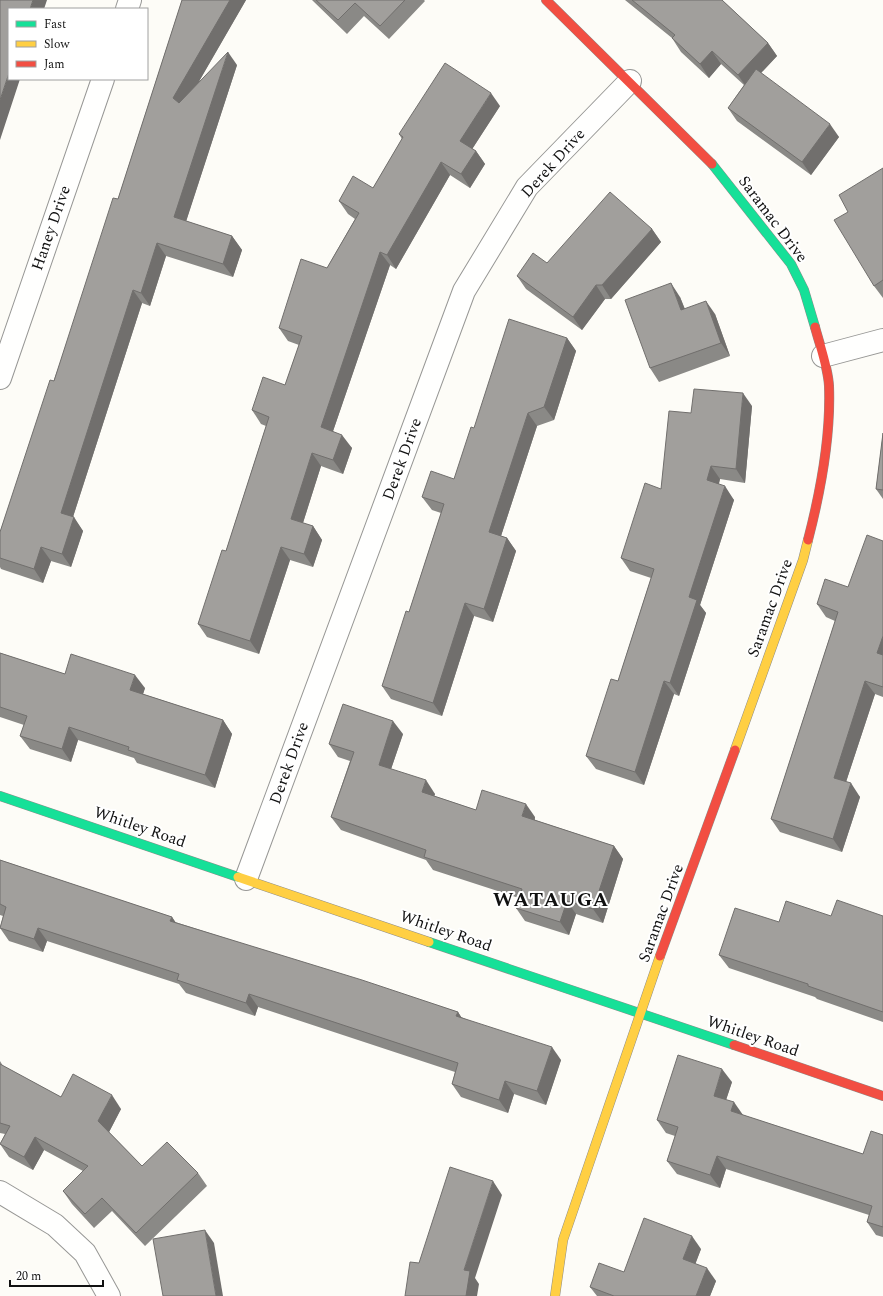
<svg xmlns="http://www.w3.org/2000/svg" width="883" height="1296" font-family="Spectral,serif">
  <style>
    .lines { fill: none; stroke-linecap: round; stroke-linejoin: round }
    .street-casing { stroke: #979795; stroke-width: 24 }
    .fast-casing { stroke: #8e8d8b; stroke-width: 10 }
    .slow-casing { stroke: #8e8d8b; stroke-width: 10 }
    .jam-casing { stroke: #8e8d8b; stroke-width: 10 }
    .street { stroke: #fffffe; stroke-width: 22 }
    .fast { stroke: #16e098; stroke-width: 9 }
    .slow { stroke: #ffcf43; stroke-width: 9 }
    .jam { stroke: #f24e42; stroke-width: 9 }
    .wall { fill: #8a8986 }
    .shaded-wall { fill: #716f6d }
    .building { fill: #a19f9c; stroke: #716f6d }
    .labels { text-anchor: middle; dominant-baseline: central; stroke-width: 4; stroke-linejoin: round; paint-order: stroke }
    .street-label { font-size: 16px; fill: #111; stroke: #fff }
    .district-label { font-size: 20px; font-weight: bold; letter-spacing: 1px; fill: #111; stroke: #fff }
  </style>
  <rect width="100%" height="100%" fill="#fdfcf7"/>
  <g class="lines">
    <g class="street-casing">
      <g id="street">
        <path d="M127,9L130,0"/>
        <path d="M823,356L883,340"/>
        <path d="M0,378L103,79"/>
        <path d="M246,879L464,291L527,187L630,81"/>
        <path d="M0,1192L55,1225L85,1253L109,1296"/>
      </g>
    </g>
    <g class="fast-casing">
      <g id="fast">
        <path d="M712,164L791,264L804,290L815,327"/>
        <path d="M0,796L238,877"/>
        <path d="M429,942L734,1045"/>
      </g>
    </g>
    <g class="slow-casing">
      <g id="slow">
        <path d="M735,750L803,560L808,540"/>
        <path d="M238,877L429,942"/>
        <path d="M555,1296L563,1240L660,956"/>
      </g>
    </g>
    <g class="jam-casing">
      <g id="jam">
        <path d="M546,0L712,164"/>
        <path d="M808,540C821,490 831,438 829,386C828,367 820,346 815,327"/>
        <path d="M660,956L735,750"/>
        <path d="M734,1045L883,1096"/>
      </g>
    </g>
    <use href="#street" class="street"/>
    <use href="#fast" class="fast"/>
    <use href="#slow" class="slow"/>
    <use href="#jam" class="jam"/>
  </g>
  <g class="wall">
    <path d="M182,0H246L199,81L237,65L186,221L232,236L242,250L233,277L166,256L150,306L142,303L73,517L83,531L71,567L51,561L43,583L1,569L0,567V532L118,199Z"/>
    <path d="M312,0H424L425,1L389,39L364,16L347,34Z"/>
    <path d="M625,0H722L768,43L777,56L761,73L839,137L811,175L737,121L728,108L744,85L721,64L709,78L681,52L672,38Z"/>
    <path d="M500,106L472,149L476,151L485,164L470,188L450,175L396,269L390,265L333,431L352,448L343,474L321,466L303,523L313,526L322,540L313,567L290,560L259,654L207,637L198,624L226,551L266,426L261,424L252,410L285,385L299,345L288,341L279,328L327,268L355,219L348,214L339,201L373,188L402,139L399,134Z"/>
    <path d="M883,168V298L874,286L848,212Z"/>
    <path d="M652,229L661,242L611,299H605L582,330L526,289L517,276L547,263Z"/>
    <path d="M680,297L685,309L715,314L730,356L659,382L650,368Z"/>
    <path d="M567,338L576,351L554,420L537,426L501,536L507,538L516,551L493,622L474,616L442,716L391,699L382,686L409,612L441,513L432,510L422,497L454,479Z"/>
    <path d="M752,406L745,483L720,479L719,484L734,500L700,605L706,613L679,696L674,694L644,785L596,769L586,756L618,681L651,578L630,571L621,558L661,489L691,413Z"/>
    <path d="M883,433V499L876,489Z"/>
    <path d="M883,541V697L875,694L846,782L860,797L842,852L780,832L771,819L835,621L826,617L817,604L848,587Z"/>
    <path d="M0,653L65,674L145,688L143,694L223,720L232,734L215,788L137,763L134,758L78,740L71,762L30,749L20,736L24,725L0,717Z"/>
    <path d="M403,734L391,769L435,794L434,796L476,810L535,817V820L614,846L623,859L603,923L576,914L569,935L525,921L516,908L519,898L433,870L426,860L341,830L331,817L350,761L338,757L329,744Z"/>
    <path d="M0,860L172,917L175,922L458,1012L461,1017L561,1060L546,1105L514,1094L508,1113L461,1097L452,1084L455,1072L258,1007L255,1016L186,993L179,984L47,941L43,952L9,941L0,928L3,916L0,915Z"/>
    <path d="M831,916H883V1022L817,999L815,997L729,968L719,955L779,922Z"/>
    <path d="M0,1061L3,1066L61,1097L121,1109L109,1132L142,1166L198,1173L207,1186L145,1246L112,1211L94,1228L72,1204L63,1191L83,1171L44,1150L33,1170L9,1157L0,1144L5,1134L0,1133Z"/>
    <path d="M732,1082L726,1100L743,1115L863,1154L883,1135V1237L876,1235L867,1222L869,1215L726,1169L720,1188L677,1174L667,1161L675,1136L666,1133L657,1120Z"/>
    <path d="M701,1249L695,1264L716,1281L710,1296H597L590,1287L624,1272Z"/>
  </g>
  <g class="shaded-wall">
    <path d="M33,0H47L44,9H30Z"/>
    <path d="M230,0H246L182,111L173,98Z"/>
    <path d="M768,43L777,56L747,88L738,75Z"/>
    <path d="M712,51L721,64L709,78L700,64Z"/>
    <path d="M228,52L237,65L183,231L174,217Z"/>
    <path d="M9,73V79H20L0,140V100Z"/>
    <path d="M491,93L500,106L469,154L460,141Z"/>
    <path d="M830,124L839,137L811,175L802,162Z"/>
    <path d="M476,151L485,164L470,188L461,174Z"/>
    <path d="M441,162L450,175L396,269L387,255Z"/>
    <path d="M652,229L661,242L611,299L602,285Z"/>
    <path d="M232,236L242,250L233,277L223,264Z"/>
    <path d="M157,243L166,256L150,306L141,293Z"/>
    <path d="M380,252L390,265L330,440L321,427Z"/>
    <path d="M671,283L680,297L690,323L681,310Z"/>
    <path d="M596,285L605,299L582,330L573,317Z"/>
    <path d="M133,290L142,303L70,526L61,513Z"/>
    <path d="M706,301L715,314L730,356L721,343Z"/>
    <path d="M567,338L576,351L554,420L544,407Z"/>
    <path d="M743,393L752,406L745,483L736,469Z"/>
    <path d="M528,413L537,426L498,545L489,532Z"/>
    <path d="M342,435L352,448L343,474L333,460Z"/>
    <path d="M312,453L321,466L300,532L291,519Z"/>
    <path d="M711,466L720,479L716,493L707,480Z"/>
    <path d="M725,486L734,500L700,605L706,613L679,696L670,683L689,597Z"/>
    <path d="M74,517L83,531L71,567L62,554Z"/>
    <path d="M313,526L322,540L313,567L304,554Z"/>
    <path d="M507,538L516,551L493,622L484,609Z"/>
    <path d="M41,547L51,561L43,583L34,569Z"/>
    <path d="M281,547L290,560L259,654L250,641Z"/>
    <path d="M465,603L474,616L442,716L433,703Z"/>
    <path d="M883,636V662L877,653Z"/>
    <path d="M135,675L145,688L140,703L130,690Z"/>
    <path d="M664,681L674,694L644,785L635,772Z"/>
    <path d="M865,681L875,694L843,791L834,778Z"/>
    <path d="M223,720L232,734L215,788L205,775Z"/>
    <path d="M393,721L403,734L388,778L379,765Z"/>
    <path d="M69,727L78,740L71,762L62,749Z"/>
    <path d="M426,780L435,794L431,806L422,792Z"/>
    <path d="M851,783L860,797L842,852L833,839Z"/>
    <path d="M526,804L535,817L532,829L522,816Z"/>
    <path d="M614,846L623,859L603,923L593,909Z"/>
    <path d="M567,901L576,914L569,935L560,922Z"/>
    <path d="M172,917L181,930L170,921Z"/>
    <path d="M38,928L47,941L43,952L34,939Z"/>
    <path d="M249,994L258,1007L255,1016L246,1003Z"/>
    <path d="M458,1012L467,1026L456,1016Z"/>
    <path d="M552,1047L561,1060L546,1105L537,1091Z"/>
    <path d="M722,1069L732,1082L723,1109L714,1096Z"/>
    <path d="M505,1081L514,1094L508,1113L499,1100Z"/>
    <path d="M112,1095L121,1109L108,1134L98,1121Z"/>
    <path d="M734,1102L743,1115L731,1111Z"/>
    <path d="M35,1137L44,1150L33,1170L24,1157Z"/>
    <path d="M717,1156L726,1169L720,1188L710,1175Z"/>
    <path d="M493,1181L502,1195L475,1278L479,1284L477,1296H466L464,1270Z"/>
    <path d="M205,1230L214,1243L223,1296H216Z"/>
    <path d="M692,1236L701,1249L692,1273L683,1259Z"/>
    <path d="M707,1268L716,1281L710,1296H696Z"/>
  </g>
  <g class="building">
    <path d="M0,0H33L30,9H9V73L0,100Z"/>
    <path d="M182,0H230L173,98L179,103L228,52L174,217L232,236L223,264L157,243L141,293L133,290L61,513L74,517L62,554L41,547L34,569L0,558V532L50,380L54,381L113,198L118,199Z"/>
    <path d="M316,0H405L380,26L355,3L338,20Z"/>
    <path d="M632,0H722L768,43L738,75L712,51L700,64L672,38L675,35Z"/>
    <path d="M445,63L491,93L460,141L476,151L461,174L441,162L387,255L380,252L321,427L342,435L333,460L312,453L291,519L313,526L304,554L281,547L250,641L198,624L222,550L226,551L269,417L252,410L263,377L285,385L302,336L279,328L301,259L327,268L359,213L339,201L353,176L373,188L403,137L399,134Z"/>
    <path d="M756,69L830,124L802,162L728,108Z"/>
    <path d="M883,168V280L874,286L834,220L848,212L839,195Z"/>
    <path d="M610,192L652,229L602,285H596L573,317L517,276L533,253L547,263Z"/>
    <path d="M671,283L681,310L706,301L721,343L650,368L625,300Z"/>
    <path d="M509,319L567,338L544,407L528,413L489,532L507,538L484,609L465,603L433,703L382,686L406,611L409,612L444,504L422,497L431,471L454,479L471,427L474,428Z"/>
    <path d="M694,389L743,393L736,469L711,466L707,480L725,486L689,597L697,600L670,683L664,681L635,772L586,756L611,679L618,681L654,569L621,558L645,483L661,489L669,411L691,413Z"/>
    <path d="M883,433V490L876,489Z"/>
    <path d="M867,535L883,541V636L877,653L883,655V687L865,681L834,778L851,783L833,839L771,819L838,612L817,604L825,579L848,587Z"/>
    <path d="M0,653L65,674L71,654L135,675L130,690L223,720L205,775L128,750L129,747L69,727L62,749L20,736L27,716L0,707Z"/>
    <path d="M343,704L393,721L379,765L426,780L422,792L476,810L482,790L526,804L522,816L614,846L593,909L567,901L560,922L516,908L522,889L424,857L426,850L331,817L354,752L329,744Z"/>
    <path d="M0,860L172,917L170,921L362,980L458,1012L456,1016L552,1047L537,1091L505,1081L499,1100L452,1084L458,1063L249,994L246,1003L177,980L179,974L38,928L34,939L0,928L6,907L0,904Z"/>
    <path d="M837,900L883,916V1012L808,986V984L719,955L735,908L779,922L786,901L831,916Z"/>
    <path d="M678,1055L722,1069L714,1096L734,1102L731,1111L863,1154L871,1131L883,1135V1227L867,1222L872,1206L717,1156L710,1175L667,1161L678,1127L657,1120Z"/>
    <path d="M0,1064L61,1097L73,1074L112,1095L98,1121L142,1166L167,1142L198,1173L136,1233L102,1198L85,1214L63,1191L88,1166L35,1137L24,1157L0,1144L10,1126L0,1123Z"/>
    <path d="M450,1167L493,1181L464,1270L470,1271L466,1296H405L410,1262L419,1263Z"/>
    <path d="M644,1218L692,1236L683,1259L707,1268L696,1296H614L590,1287L599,1263L624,1272Z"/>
    <path d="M205,1230L216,1296H163L153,1239Z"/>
  </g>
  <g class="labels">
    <g class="street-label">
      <text transform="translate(553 163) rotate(-48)">Derek Drive</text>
      <text transform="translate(773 219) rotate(53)">Saramac Drive</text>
      <text transform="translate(51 228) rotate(-71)">Haney Drive</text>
      <text transform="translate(402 459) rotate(-70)">Derek Drive</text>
      <text transform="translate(770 608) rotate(-70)">Saramac Drive</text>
      <text transform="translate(289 763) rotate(-70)">Derek Drive</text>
      <text transform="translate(140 827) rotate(19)">Whitley Road</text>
      <text transform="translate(661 913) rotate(-70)">Saramac Drive</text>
      <text transform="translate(446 931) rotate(19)">Whitley Road</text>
      <text transform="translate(753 1036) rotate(19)">Whitley Road</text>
    </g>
    <g class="district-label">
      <text x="551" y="900">WATAUGA</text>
    </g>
  </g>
  <rect x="8" y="8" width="140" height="72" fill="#ffffff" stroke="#a0a0a0"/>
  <rect x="16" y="21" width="20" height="6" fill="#16e098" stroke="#a0a0a0"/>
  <text x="44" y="28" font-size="12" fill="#111111">Fast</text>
  <rect x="16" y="41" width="20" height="6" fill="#ffcf43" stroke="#a0a0a0"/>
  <text x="44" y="48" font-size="12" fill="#111111">Slow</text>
  <rect x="16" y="61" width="20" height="6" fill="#f24e42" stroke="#a0a0a0"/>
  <text x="44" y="68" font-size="12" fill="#111111">Jam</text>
  <path d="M10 1280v6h93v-6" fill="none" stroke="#111111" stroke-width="2"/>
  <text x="16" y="1280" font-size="12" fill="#111111" stroke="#ffffff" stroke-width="3" paint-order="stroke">20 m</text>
</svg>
